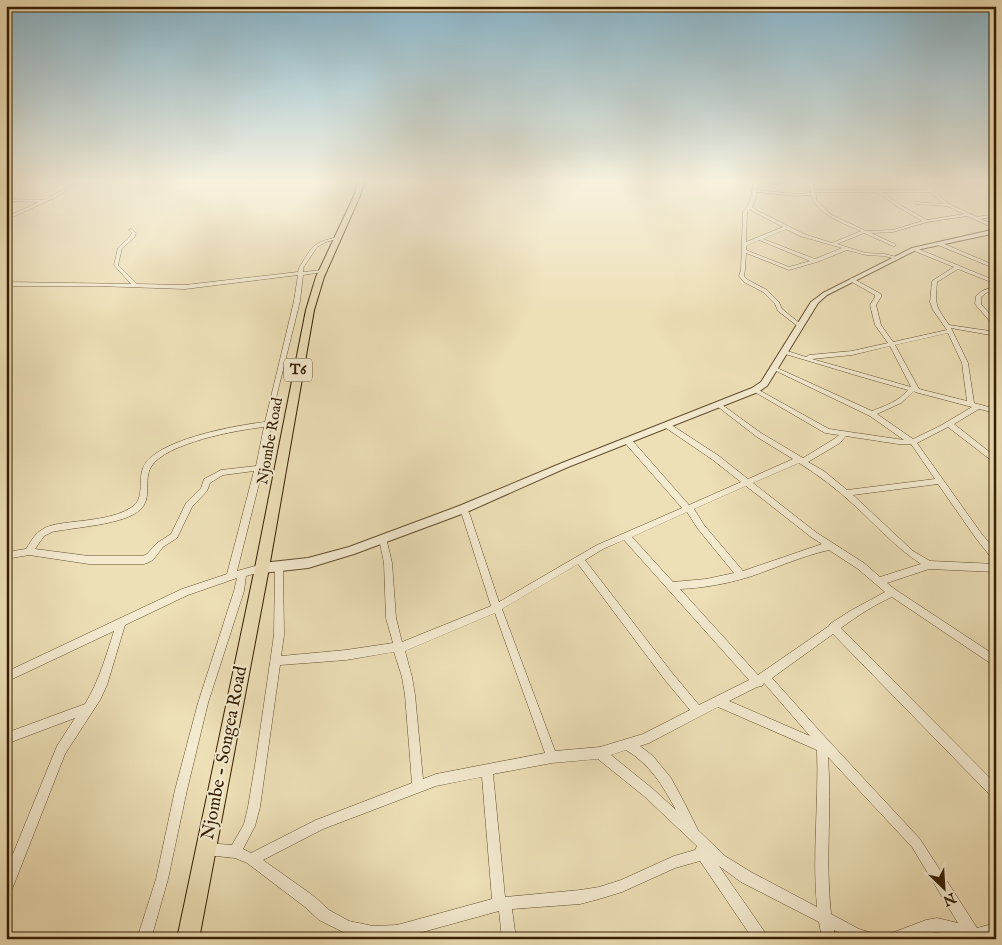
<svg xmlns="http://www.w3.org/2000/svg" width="1002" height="945" font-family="'IM FELL English',serif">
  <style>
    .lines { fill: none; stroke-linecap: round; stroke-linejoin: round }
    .minor-casing { stroke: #634e2e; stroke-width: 1 }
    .tertiary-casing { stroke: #634e2e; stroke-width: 2 }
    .trunk-casing { stroke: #351e01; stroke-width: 2 }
    .minor { fill: #f3ead0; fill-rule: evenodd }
    .tertiary { fill: #f3ead0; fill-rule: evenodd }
    .trunk { fill: #eddfb6; fill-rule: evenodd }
    .labels { text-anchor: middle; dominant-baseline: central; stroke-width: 4; stroke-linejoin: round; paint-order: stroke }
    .shield { fill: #f3ead0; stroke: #6e5b3f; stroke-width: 1 }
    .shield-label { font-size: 14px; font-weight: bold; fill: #351e01 }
    .street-label { font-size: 15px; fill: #351e01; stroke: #f3ead0 }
    .near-street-label { font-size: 18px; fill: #351e01; stroke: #f3ead0 }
  </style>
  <rect width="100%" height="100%" fill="#eddfb6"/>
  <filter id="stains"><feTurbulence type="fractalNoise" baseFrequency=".004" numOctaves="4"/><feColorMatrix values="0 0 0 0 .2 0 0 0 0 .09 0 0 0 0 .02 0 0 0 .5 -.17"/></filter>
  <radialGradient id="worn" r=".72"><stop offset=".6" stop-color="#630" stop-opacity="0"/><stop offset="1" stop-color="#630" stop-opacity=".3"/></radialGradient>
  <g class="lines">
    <g class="minor-casing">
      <g id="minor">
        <path d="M81,180H85L54,198L6,220V217L39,202L6,201V199L44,200Z"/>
        <path d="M753,180H757V185L799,180L797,181L757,187L756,190L796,194L811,193L808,180H812L814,190H875L877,189L879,190H927L919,184L915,180H919L922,182L980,180L977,181L996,191V194L972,181L924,184L949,204L977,217L996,214V216L981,219L996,226V229L967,216L927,222L893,232L871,233L895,244V246H893L864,233L837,244L866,253L884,254L897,257V259L884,256L866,255L847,250L817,262L789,270L746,253L745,270L744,276L748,280L767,290L779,302L782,309L802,325L803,326L800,328L778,311L775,304L763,292L744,282L739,276L741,270L743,212C752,202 752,193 753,180ZM756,192L796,196L811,195C816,214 845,224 861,231L832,243L804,234L756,210L752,207L756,198ZM814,192H877L898,207L922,221L893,230L866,231L830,214L816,199V194ZM882,192H930L944,204L916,202H915V204L947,206L964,214L927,220L900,205ZM750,209L754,212L783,227L746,242L747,212ZM786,229L800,236L842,248L815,259L763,239ZM759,240L810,261L789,267L746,250V246Z"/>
        <path d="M989,180L996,181V183L990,181Z"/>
        <path d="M131,229L136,233L134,238L122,248L118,265L137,284L185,285L298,272L299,268C313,246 311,243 338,237L340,238L326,242L317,247L303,268V272L323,270L325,271L323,272L303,275L300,301L277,394L263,468L237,571L262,564L265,565L266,568L265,571L246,576L244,591L208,703L187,790L168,879L151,939H137L156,879L175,790L198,703L234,591L237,578L188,595L125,625L107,685L100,700L65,754L11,892L6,893V871L57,746L75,718L6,744V733L85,704C99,681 106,656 114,631L6,682V672L182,589L227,574L254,471L223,475L210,483L207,491L192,507L177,538L163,547L153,560L147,563L144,564H89L29,555L6,559V552L26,549C30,543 34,535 40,531C48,525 57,524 65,523C85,520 115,519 132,507C145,499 138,480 143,468C153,440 237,425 265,422L294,301L298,275L185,289L98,286H6V282L131,284L114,265L118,248L130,236L132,233L129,230ZM264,427L256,466L221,470L204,479L201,488L186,503L171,534L157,543L147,554L143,556H89L35,549L44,536L52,532C75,527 123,525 140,510C153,498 143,480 151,467C165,443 237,430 264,427Z"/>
        <path d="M938,243H942L996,266V269L938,245Z"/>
        <path d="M912,248H916L996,281V284L958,269L937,282C935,305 935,305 949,325L996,332V336L951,328L968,363L974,403L996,409V413L979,409L954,424L996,457V464L948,427L917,443L981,533L996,551V560H993L975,537L938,484L853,495L913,551L930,561L996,564V572L929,569L887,583L896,590L996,656V667L892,597C874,605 857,616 841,628L996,784V799L992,797L833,634L772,678L826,738L920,839L977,928L996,923V937L989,939H964L957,936L937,932L926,934L913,939H887L889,934L926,920L937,918L958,923L912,847L828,757C832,810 825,861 831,914L859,929L875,934L877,939H850L834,930L836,939H822L819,922L741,882L719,866L766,934L768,939H753L700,861L675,868L622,892L599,899L580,904L512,909L516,939H502L499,911L397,939H369L347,934L319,920L305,907L247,863L235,858L206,855L202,853L200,849L202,845L206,843L232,845L244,824L248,807L256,759L274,635L275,567L276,564L279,563L282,564L283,567L284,635L281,656L346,650L393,643L386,618L384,563L379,539L380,537L383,536L386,537L392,563L396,618L402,642L491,606L462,515L459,509L460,507H466L470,515L499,602L597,545L682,508L625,443L624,441L625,439H631L689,505L741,482L713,460L666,428L665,426L666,424H670L719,456L748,479L793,459L757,437L717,406L716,405L717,404H721L761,433L803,458L834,439L839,435L825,433L753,391L752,390L753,389H757L829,429L904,440L870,416L770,368L771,367H775L872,411C885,406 899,401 908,390L862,377L782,353L781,352L784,350L806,357L809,355L852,351L888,343L875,325L870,305L875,297V295L850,281V279L852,278L881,294V297L876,305L881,325L893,342L947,330L933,310L930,302L932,281L954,267L912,250ZM948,333L962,363L967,401L919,389L895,345ZM890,346L911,387L812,359L852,355ZM914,391L915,392L972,407L940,426L913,439L877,414L901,403ZM846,436L898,444H911L935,479L847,490L824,471L808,462L840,443ZM799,463C818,475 837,489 854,505C876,525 896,548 921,564L880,577L864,563L817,533L753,483ZM746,486L811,537L822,544L743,571L704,525L694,509ZM687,512L698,529L734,573L706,579L673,582L632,537ZM624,540L749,680L699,705L673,674L585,560L603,549ZM829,550L858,569L885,592L850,611L830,624L829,626L758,675L680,589C703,588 726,584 749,577C776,568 802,556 829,550ZM578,564L665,680L690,710L643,734L600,747L555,751L502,609ZM495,613L545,753L436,774L423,779L415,695L412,677L405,651ZM394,652L402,677L405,695L412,783L316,820L251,853L243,849L255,826L260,807L280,665L346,660ZM764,683L810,736L729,701L757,687L762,686ZM718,707L817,750C819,803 812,855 817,907L751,872L725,856L698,830L684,802L671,778L653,756L640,746L649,743ZM626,750C650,764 663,786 676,810L653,789L611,755ZM598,759L645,797L697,846L695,850L674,856L621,880L599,887L580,890L505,897L493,774L552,763ZM482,777L492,899L397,925L373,926L349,921L329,910L315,897L263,860L323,829L436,786Z"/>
        <path d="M996,286V289L986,293L981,297V304L996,321V327L994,326L975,304L976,296L982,291Z"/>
      </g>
    </g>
    <g class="tertiary-casing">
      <path id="tertiary" d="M996,229V233L916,250L827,295L818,303L767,386L758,392L568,467L467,512L354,554L308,568L262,573L258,571L256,568L258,565L262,563L308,558L349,547L459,506L562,463L752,388L761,382L811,302L823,293L912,248Z"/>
    </g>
    <g class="trunk-casing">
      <path id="trunk" d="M359,180H365L359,198L324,277L314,310L269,568L199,939H177L255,568L306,310L316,277L353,198Z"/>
    </g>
    <use href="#minor" class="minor"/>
    <use href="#tertiary" class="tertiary"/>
    <use href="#trunk" class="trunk"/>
  </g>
  <linearGradient id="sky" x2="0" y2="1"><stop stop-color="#89b8cf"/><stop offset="0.58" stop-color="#f7f1de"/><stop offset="1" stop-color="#f7f1de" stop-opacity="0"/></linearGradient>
  <rect width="1002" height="312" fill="url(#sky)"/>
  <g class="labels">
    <rect class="shield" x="284" y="358.5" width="28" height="23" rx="4"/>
    <g class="shield-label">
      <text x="298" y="370">T6</text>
    </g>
    <g class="street-label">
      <text transform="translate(270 441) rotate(-80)">Njombe Road</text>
    </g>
    <g class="near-street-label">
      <text transform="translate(225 753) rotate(-79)">Njombe - Songea Road</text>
    </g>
  </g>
  <rect width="1002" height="945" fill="none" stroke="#eddfb6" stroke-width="25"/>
  <rect x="8" y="8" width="987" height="930" fill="none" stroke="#351e01" stroke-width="2.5"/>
  <rect x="12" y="12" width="977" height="920" fill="none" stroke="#351e01"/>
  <g transform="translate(944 888) rotate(155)" stroke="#f3ead0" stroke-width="4" paint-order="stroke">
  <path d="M0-4L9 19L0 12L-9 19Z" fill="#351e01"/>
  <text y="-8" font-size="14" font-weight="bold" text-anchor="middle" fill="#351e01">N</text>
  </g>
  <rect width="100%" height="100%" filter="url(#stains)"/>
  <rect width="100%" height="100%" fill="url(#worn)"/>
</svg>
